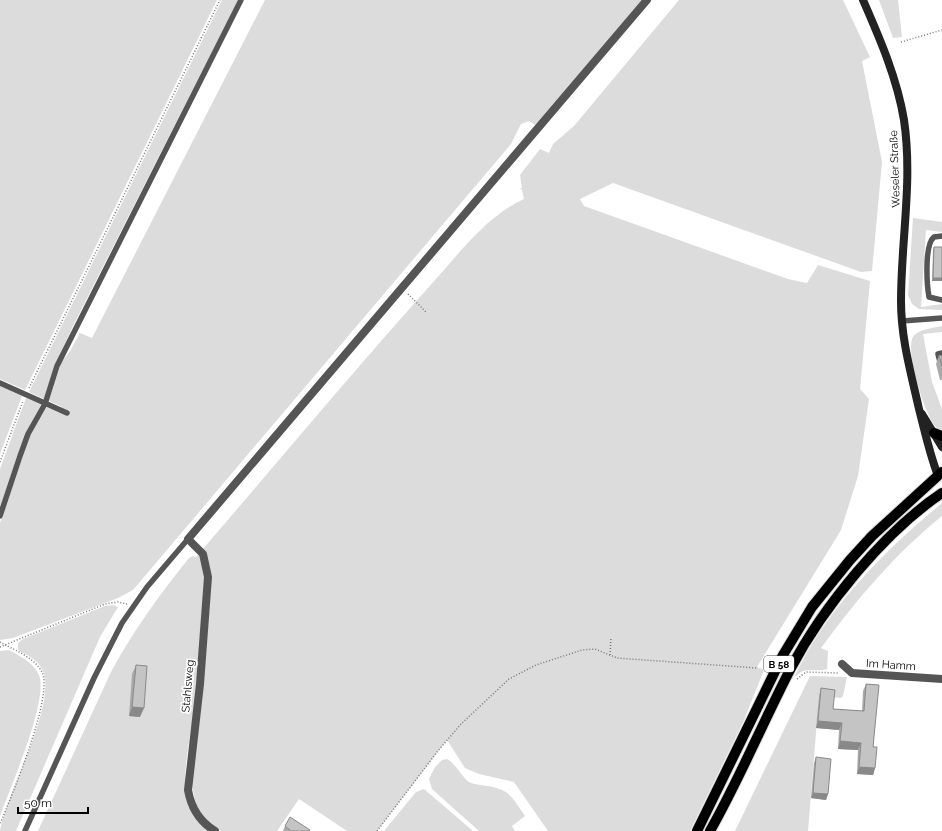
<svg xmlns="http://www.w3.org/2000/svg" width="942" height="831" font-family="Raleway,sans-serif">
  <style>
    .green { fill: #dcdcdc }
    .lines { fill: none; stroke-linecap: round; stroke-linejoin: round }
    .primary-casing { stroke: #dbdbdb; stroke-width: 12 }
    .path { stroke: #777; stroke-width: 1.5; stroke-dasharray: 1 2; stroke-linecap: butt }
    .lane { stroke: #555; stroke-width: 5.5 }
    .street { stroke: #555; stroke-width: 8 }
    .secondary { stroke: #222; stroke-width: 8 }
    .primary { stroke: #000; stroke-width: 10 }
    .wall { fill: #a9a9a9 }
    .shaded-wall { fill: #898989 }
    .building { fill: #c4c4c4; stroke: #898989 }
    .labels { text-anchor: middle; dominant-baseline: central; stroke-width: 3.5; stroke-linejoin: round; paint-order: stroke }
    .shield { fill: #fff; stroke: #4c4c4c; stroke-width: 1 }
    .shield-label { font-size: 10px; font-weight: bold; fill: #000 }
    .street-label { font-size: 11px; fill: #000; stroke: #fff }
  </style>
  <rect width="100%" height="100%" fill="#fff"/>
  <g class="green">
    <path d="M0,0H217L25,390L0,379Z"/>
    <path d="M222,0H238L73,326L55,365L44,399L29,392Z"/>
    <path d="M265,0H643L535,125L529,121L521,124L511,144L133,590L118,598L13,638L0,640V523L30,435L47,407L60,413L62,407L49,401L61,363L70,351L80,333L92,338Z"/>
    <path d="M679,0H843L870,57L862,61L882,162L872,271L861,272L613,183L580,199L584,206L788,279L807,283L818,265L870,281L860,389L869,399L858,476L841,530L757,667L764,670L744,720L690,831H548L514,782L479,774L465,768L447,740L377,831H347L299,799L277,831C265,831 232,831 222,831C184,820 191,756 191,727C187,761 174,808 209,831H38L111,672C133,631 160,594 189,558L193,556L196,557C273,468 348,377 427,289C456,258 484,217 524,199L522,190L520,188H522L520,175L540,149L549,153L553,144L574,126Z"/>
    <path d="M879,0H898L902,37L893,38Z"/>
    <path d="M913,218L942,222V232L926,230L921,307L942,304V310L919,309L912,304L908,295Z"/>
    <path d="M942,326V332L923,334L932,382L942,409V432C939,429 935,427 933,423C924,410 905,350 913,337C918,329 934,328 942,326Z"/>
    <path d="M0,386L22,396L0,454Z"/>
    <path d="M26,398L42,405L21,445L0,508V469Z"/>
    <path d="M942,503V516C894,555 858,598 821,648L828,651L827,669C813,673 806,665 794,678C826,609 884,551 942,503Z"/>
    <path d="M113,605L118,607L100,637L16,831H0C6,793 59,703 42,669C38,660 27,655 18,650V643L23,639L105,606Z"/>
    <path d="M9,650C20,656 34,663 39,675C49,700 10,788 0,816V651Z"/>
    <path d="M810,676L847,677L843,696L841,698L819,696L808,831H735Z"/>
    <path d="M447,759C457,765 461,776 469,782C475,785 482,785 488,786C511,790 512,798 525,816L512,826L515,831H479L432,789L429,779L435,767L442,760Z"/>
    <path d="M424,789L473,831H384L416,792Z"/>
  </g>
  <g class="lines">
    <g class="primary-casing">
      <g id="primary">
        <path d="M934,433L942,436"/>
        <path d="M697,831L783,655L812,607L850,560L872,536L942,472"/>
        <path d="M710,831C740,778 763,722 791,668C823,607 884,532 942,493"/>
      </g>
    </g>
    <g class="path">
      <path d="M901,42L942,30"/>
      <path d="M408,294L426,312"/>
      <path d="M29,388L220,0"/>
      <path d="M0,462L23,401"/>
      <path d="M0,642C14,650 34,657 42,672C54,696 11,797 0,824"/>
      <path d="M0,647L105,604L118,602L127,604"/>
      <path d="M610,655L611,637"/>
      <path d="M797,679L806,672L839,673"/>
      <path d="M377,831L437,752L461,724L509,679L536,665L582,650L595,649L617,658L757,668"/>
    </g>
    <g class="lane">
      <path d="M942,236L934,237C924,245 927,286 929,297L942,300"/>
      <path d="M902,321L942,318"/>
      <path d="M940,362L938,354L942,353"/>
      <path d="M0,383L67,413"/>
      <path d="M0,516L20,456L28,434L45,404L57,366L241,0"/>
      <path d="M25,831L94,678L122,623L147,587L188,539"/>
    </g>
    <g class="street">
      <path d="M842,664L852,673L942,679"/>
      <path d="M215,831C200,822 191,807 188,790L200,684L208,577L203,554L188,539L647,0"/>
    </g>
    <g class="secondary">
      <path d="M863,0C880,39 897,78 904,120C913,181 901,240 901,301C901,339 911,373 919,409C925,432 929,452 938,476"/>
      <path d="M922,414L942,447"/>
    </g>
    <use href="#primary" class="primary"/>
  </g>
  <g class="wall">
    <path d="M934,247L942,281H932L933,250Z"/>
    <path d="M939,355L942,356V380H940L936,364Z"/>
    <path d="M136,665L140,717L129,716L132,674Z"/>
    <path d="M866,684L875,768L873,775L857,774L858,750L838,749L839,730L816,728L819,696L821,688L833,709L862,711L863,691Z"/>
    <path d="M816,757L828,794L826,800L811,798L814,763Z"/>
    <path d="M285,826L309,831H283Z"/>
  </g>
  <g class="shaded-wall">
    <path d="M933,278H942V281H932Z"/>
    <path d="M132,707L144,708L140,717L129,716Z"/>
    <path d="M818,721L842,723L839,730L816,728Z"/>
    <path d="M840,741L861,743L858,750L838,749Z"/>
    <path d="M859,767L875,768L873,775L857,774Z"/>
    <path d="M813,793L828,794L826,800L811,798Z"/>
  </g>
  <g class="building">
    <path d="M934,247H942V278H933Z"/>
    <path d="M939,355L942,356V366Z"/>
    <path d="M136,665L147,666L144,708L132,707Z"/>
    <path d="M866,684L879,685L873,747H877L875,768L859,767L861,743L840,741L842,723L818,721L821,688L835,690L833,709L864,711Z"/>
    <path d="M816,757L831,759L828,794L813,793Z"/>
    <path d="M290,817L310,830L309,831H291L285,826Z"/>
  </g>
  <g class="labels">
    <rect class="shield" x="764" y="656" width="30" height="16" rx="3"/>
    <g class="shield-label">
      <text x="779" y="664">B 58</text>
    </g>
    <g class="street-label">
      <text transform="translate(895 169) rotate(-92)">Weseler Straße</text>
      <text transform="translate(891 665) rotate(4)">Im Hamm</text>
      <text transform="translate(188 686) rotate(-85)">Stahlsweg</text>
    </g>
  </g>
  <path d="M18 807v6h70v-6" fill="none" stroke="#000000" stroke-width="2"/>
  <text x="24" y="807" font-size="12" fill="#000000" stroke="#ffffff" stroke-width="3" paint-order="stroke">50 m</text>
</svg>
